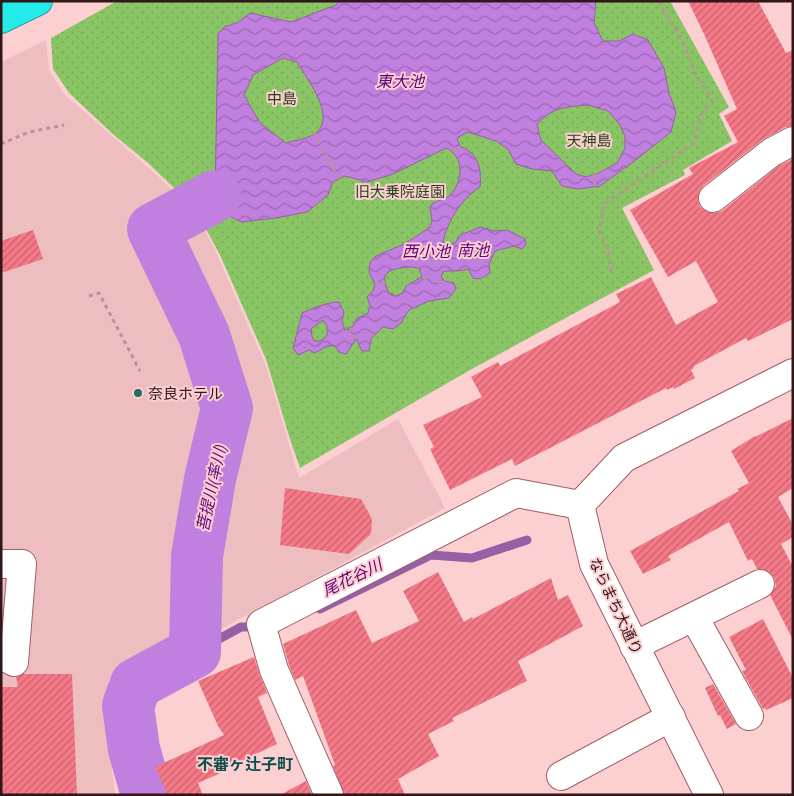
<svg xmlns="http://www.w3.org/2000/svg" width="794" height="796" font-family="'PT Sans','Noto Sans JP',sans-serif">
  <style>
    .built { fill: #eebdc0 }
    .green { fill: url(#green-dots) }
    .water { fill: url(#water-waves); stroke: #9660a4; fill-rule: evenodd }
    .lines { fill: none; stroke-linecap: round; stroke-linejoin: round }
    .stream { stroke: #9660a4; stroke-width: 9 }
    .river { stroke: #c17fdf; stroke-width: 52 }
    .building { fill: url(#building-hatch) }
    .minor-casing { stroke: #a05f64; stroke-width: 30 }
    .highway-casing { stroke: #28a1a1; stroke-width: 30 }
    .path { stroke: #b99295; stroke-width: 3; stroke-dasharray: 4 4; stroke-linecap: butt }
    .minor { stroke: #fff; stroke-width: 28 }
    .highway { stroke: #23ebea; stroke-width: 28 }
    .poi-dot { fill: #216d6c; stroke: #fccfd1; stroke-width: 2 }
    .labels { text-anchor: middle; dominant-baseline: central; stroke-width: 4; stroke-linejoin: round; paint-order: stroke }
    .park-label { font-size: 15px; fill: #294218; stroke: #fccfd1 }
    .poi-label { font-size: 15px; fill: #32171a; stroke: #fccfd1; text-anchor: start }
    .street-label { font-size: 15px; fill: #32171a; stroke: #fccfd1 }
    .water-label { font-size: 16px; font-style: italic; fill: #5f007d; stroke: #fccfd1 }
    .neighbourhood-label { font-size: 16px; font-weight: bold; fill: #0f4e4e; stroke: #fccfd1 }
  </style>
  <defs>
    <pattern id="green-dots" width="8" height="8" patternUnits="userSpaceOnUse" patternTransform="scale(1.25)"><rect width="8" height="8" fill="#8ac565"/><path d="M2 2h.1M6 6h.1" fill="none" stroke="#78a857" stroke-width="1.8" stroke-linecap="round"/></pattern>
    <pattern id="water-waves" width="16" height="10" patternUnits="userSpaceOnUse" patternTransform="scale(1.25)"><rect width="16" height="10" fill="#c17fdf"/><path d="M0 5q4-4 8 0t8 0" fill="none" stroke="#9d67b4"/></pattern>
    <pattern id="building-hatch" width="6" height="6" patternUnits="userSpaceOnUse" patternTransform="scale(1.25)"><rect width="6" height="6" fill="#f57987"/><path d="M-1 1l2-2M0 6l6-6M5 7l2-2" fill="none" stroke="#c7626e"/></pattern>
  </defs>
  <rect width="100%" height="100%" fill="#fccfd1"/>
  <path class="built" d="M46,40L49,70L64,94L160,178L196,213L215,250L266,366L299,478L398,419L445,508L121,683L107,724L115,795H1V62Z"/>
  <path class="green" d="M117,1H670L729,107L719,114L732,141L683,170L685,175L622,208L654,270L470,370L300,468L289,436L266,359L220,255L198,214L172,186L148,163L114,135L69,93L53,69L51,38Z"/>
  <path class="water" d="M339,1H596L594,23L603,41H619L633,34L648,40L664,68L669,93L676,112L671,132L633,162L600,186L578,189L562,186L552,171L532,169L516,164L508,149L496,141L468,132L457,138L460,146C478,154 482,167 480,187C462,198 447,222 443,242L445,247L455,243L460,235L481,227L494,231L507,230L525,239L526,245L522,249L514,246L495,251L489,264L490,273L480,279L473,278L468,269C460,272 452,270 443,272L441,277L445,281L454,283L456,289L449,298L429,301L409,310L401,323L393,329L383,327L371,339L369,351H362L356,339L346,354L339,352L335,346H327L315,353L309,350L298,355L293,348L302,313C310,309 331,301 339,302L344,312L342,321L345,330L353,326L356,319L368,313L370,305L367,297L373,291L375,284L369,273L370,262L376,256L404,244L429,228L432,222L430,206C439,198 444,201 450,195C464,181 464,156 446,148L393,174L367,182L345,176L333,182L328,195L307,212L276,218L241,222L227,215L215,196L218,34L224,27L237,23L250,13L291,22L336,5ZM283,58L297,62C306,78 337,116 316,133C308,139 296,140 286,143L260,123L244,95L253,75ZM588,105L608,111L620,125L625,136V148L617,163L599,173L586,177L576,174L541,140L537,125C551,107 566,107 588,105ZM410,267L419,268L422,277L406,286L403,293L396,296L389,293C377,270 392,269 410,267ZM323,320L327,326V336L320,341H314L312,336L311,329Z"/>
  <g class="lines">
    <g class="stream">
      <path d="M320,609L431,555L472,558L527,540"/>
      <path d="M195,652L241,627H259"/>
    </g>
    <path class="river" d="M147,795L134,749L128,706L136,684L195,652L197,556L210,479L227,408L204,335L153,229L215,196"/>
  </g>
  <g class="building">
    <path d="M688,1H758L786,53L793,50V126L786,127L762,140L703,186L699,192L698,200L700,207L707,212L715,213L722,211L780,165L793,159V319L748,341L746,338L694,366V368L691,370L695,378L674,389L673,387L667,390L666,388L515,466L512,459L450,490L430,449L434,447L423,425L482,397L471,377L498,362L500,366L620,302L616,294L651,277L676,325L718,302L696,261L668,277L630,210L693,174L689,168L738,142L724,116L737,109L704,34Z"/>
    <path d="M33,230L43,259L1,273V241Z"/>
    <path d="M793,418V488L778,497L793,525V537L781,544L793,567V640L770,595L776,586L774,577L768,571L757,569L752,559L748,561L729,522L668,556L671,560L643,574L630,551L739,491L737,489L749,483L731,451L755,436V437Z"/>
    <path d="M285,488L361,499L372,519L371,534L349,554L280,545Z"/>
    <path d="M438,572L464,622L472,617L473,619L551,578L558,600L568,595L583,626L518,661L527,681L452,718L454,721L428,734L439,756L398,779L405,795H344L333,766L335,765L303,676L295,680L289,665L283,644L356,610L372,643L419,621L403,591Z"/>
    <path d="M763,619L793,678V698L766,710L765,708L763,709L742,671L746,670L729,637Z"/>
    <path d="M254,657L260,676L267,693L258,697L277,744L224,769L225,771L198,783L203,795H168L155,767L224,735L218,726L198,681Z"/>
    <path d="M23,674H72L77,795H1V687H18L16,677Z"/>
    <path d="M713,684L736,724L727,729L720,715L718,716L705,688Z"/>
    <path d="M306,781L312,795H280Z"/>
  </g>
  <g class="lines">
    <g class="minor-casing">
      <g id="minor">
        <path d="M713,198L772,152L793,141"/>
        <path d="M1,564H22L14,662L1,655"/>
        <path d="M694,617L749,716"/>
        <path d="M634,646L760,584"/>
        <path d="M561,776L671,717"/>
        <path d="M329,795L274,670L261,624L516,493L580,505"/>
        <path d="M709,795L594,564L580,505L624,458L793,373"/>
      </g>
    </g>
    <g class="highway-casing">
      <path id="highway" d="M1,19L38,1"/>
    </g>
    <g class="path">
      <path d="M314,133L339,179"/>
      <path d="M1,144L29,132L64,125"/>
      <path d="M453,151L460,146"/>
      <path d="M594,174L595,187"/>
      <path d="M611,272L608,249L599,231L604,204L694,143L700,117L712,100L695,73L684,44L658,1"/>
      <path d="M423,277L427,280"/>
      <path d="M438,283L443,279"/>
      <path d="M375,284L385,282"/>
      <path d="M89,296L99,293L140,371"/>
      <path d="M350,328L356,339"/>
    </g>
    <use href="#minor" class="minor"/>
    <use href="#highway" class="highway"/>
  </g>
  <circle class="poi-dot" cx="138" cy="393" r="5"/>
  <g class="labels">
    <g class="park-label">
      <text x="282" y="98">中島</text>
      <text x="589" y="140">天神島</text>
      <text x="400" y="191">旧大乗院庭園</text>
    </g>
    <g class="poi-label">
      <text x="148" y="393">奈良ホテル</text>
    </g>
    <g class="street-label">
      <text transform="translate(616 606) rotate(65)">ならまち大通り</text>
    </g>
    <g class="water-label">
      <text x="400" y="81">東大池</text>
      <text x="473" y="250">南池</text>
      <text x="426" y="251">西小池</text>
      <text transform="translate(211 488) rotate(-78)">菩提川(率川)</text>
      <text transform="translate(352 577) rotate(-26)">尾花谷川</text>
    </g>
    <g class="neighbourhood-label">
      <text x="245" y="764">不審ヶ辻子町</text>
    </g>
  </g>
  <rect width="794" height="796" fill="none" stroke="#32171a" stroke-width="5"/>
</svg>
